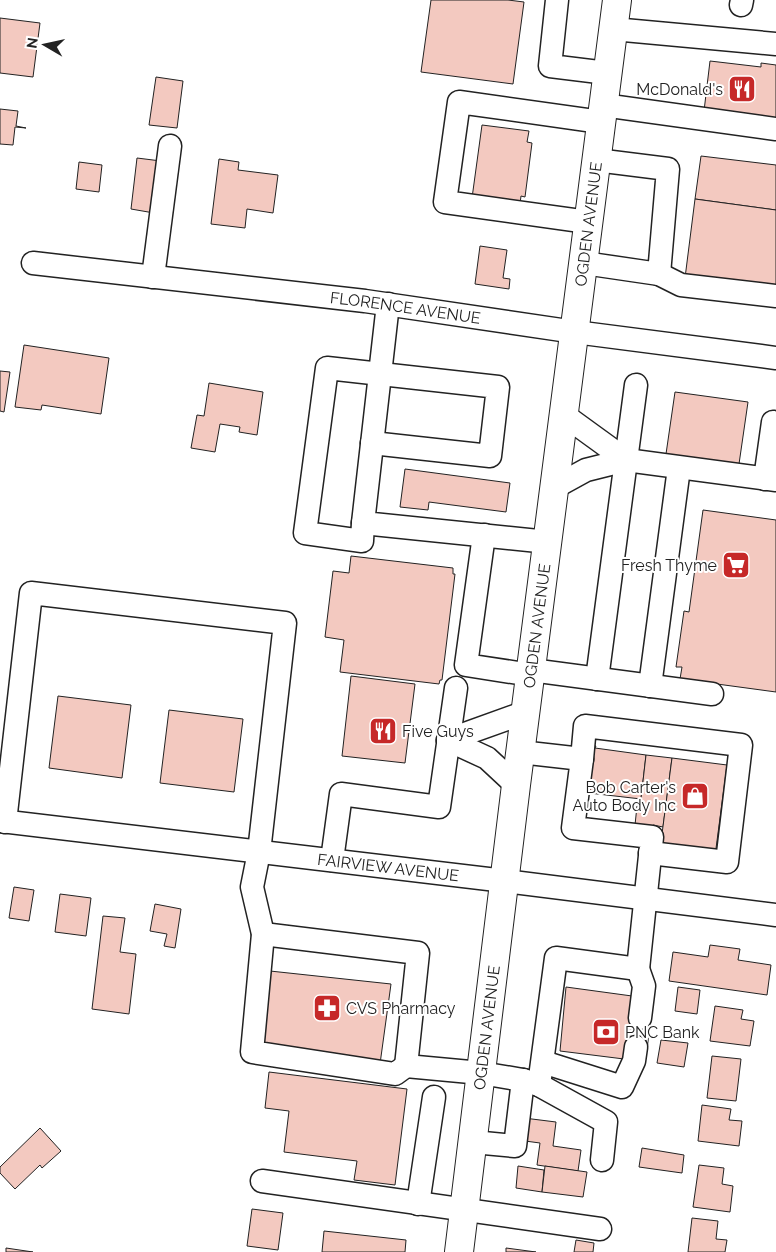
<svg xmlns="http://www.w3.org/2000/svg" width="776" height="1252" font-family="Raleway,sans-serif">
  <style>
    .building { fill: #f3c9c0; stroke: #222 }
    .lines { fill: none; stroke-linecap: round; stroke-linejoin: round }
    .minor-tunnel { stroke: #d3d3d3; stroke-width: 22; stroke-dasharray: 22 11; stroke-linecap: butt }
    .minor-casing { stroke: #222; stroke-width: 25 }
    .major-casing { stroke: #222; stroke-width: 30 }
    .minor { stroke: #fff; stroke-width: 22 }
    .major { stroke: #fff; stroke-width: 28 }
    .labels { text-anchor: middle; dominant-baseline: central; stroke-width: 4; stroke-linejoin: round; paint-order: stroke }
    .poi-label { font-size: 16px; fill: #222; stroke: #fff; text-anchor: end }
    .street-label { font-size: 16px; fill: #222; stroke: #fff }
  </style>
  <rect width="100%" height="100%" fill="#fff"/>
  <g class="building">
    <path d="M431,0H508L524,2L513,84L421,72Z"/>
    <path d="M0,18L40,23L33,77L0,73Z"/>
    <path d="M710,61L761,67V63L776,65V120L704,111Z"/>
    <path d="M156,77L183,81L177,128L149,125Z"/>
    <path d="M0,109L18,111L16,126L26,128L15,127L13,145L0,144Z"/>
    <path d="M482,125L529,131L527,142L532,143L525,197L521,196L520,204L472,198Z"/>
    <path d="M701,156L776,165V210L695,199Z"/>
    <path d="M137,158L161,161L154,213L131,209Z"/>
    <path d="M219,159L239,162L238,170L278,175L273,213L247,209L245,228L211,224Z"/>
    <path d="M79,162L102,165L99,192L76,189Z"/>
    <path d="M695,199L776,210V290L685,278Z"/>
    <path d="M480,246L507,250L503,278L510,279L509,289L475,284Z"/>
    <path d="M24,345L109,358L101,414L42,405L41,410L15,407Z"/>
    <path d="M0,371L10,372L4,412L0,411Z"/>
    <path d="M209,383L263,392L257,435L239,432L240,427L220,424L215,452L191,448L197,415L204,416Z"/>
    <path d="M675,392L748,402L739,464L666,454Z"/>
    <path d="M405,469L510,483L506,512L429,502L428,510L400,507Z"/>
    <path d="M703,510L776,520V692L680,679L682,667H676L684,611L689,612Z"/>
    <path d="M351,556L453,568V574H455L442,680H440L439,684L340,672L344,640L325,637L333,571L349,573Z"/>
    <path d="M351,676L415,684L405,763L342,756Z"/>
    <path d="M58,696L131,705L122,778L49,768Z"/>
    <path d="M169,710L243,719L234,792L160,783Z"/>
    <path d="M590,745L596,746L595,748L646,755L641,799L589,793Z"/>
    <path d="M646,755L672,758L663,827L653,825V828L635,825L637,806L640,807Z"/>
    <path d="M672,758L727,765L715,856L660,849Z"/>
    <path d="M14,887L34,890L29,921L9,918Z"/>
    <path d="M60,894L91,898L86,936L55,932Z"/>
    <path d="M155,904L181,909L175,948L164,946L167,934L150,931Z"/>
    <path d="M103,916L125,918L120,952L136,954L129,1014L92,1009Z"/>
    <path d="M710,945L740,949L738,960L771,965L767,995L669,981L673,952L708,957Z"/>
    <path d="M270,971L391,984L380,1064L261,1049Z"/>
    <path d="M566,987L632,996L651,1019L647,1049L624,1059L560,1051Z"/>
    <path d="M678,987L700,990L697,1014L675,1011Z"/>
    <path d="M715,1006L743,1010L741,1019L754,1021L750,1046L710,1041Z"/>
    <path d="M661,1040L688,1043L684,1067L657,1063Z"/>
    <path d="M712,1056L741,1059L736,1101L707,1098Z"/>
    <path d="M269,1072L407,1089L395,1185L354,1180L357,1161L284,1152L289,1111L265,1108Z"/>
    <path d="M702,1105L731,1109L729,1120L742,1121L739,1146L698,1141Z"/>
    <path d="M524,1118L556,1122L553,1146L581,1150L578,1171L537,1165L540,1143L525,1141Z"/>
    <path d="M40,1128L61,1151L42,1168L40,1165L15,1189L0,1173V1167Z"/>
    <path d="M642,1148L684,1155L682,1173L639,1167Z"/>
    <path d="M699,1165L724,1168L722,1184L733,1186L730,1212L693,1207Z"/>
    <path d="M518,1166L544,1170L542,1192L516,1188Z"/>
    <path d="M545,1166L587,1172L583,1197L542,1192Z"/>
    <path d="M252,1209L283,1213L278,1250L247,1246Z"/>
    <path d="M692,1218L718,1221L716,1239L727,1240L725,1252H688Z"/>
    <path d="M324,1231L406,1240L405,1252H322Z"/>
    <path d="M576,1240L594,1243L593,1252H574Z"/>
    <path d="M6,1248L33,1252H6Z"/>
    <path d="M506,1248L536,1252H506Z"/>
  </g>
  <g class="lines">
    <path class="minor-tunnel" d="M636,1047L640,1018"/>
    <g class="minor-casing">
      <g id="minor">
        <path d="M557,0L550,66L607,73"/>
        <path d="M741,5L742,0"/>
        <path d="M613,29L776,44"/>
        <path d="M603,105L776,129"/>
        <path d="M588,222L445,202L459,102L601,122"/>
        <path id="s1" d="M33,263L365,301L575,332L776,358"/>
        <path d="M584,263L659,274L668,169L596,160"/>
        <path d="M659,274L681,285L776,296"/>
        <path d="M153,277L170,146"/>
        <path d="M388,304L363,523L548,542"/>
        <path d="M564,415L626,460"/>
        <path d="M765,479L773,422L776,423"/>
        <path d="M555,487L586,470L626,460L776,480"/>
        <path d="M363,523L362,541L305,533L327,368L498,387L490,456L372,443"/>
        <path d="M484,535L466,665L531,675"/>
        <path d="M531,670L712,694"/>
        <path d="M597,679L636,385"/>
        <path d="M650,686L679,468"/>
        <path d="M448,740L487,758L516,785"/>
        <path d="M448,740L526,712"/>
        <path d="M520,752L582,759L573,828L652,837L638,969L556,958L539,1085"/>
        <path d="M582,759L585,726L741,745L727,862L650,853"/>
        <path id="s2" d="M0,821L505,881L776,915"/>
        <path d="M5,822L31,593L285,623L259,852L252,887L263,934L252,1052L395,1074L406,1066L481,1073L523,1080L539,1085L606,1122L602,1160"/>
        <path d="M332,860L341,794L439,807L456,688"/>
        <path d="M263,934L418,953L406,1066"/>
        <path d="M638,969L644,986L640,1018"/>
        <path d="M543,1062L622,1087L634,1061L636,1047"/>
        <path d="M473,1142L515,1146L523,1080"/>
        <path d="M262,1181L600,1229"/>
        <path d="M418,1204L434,1097"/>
      </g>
    </g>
    <g class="major-casing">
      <g id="major">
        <path id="s3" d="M459,1252L516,785L617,0"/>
      </g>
    </g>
    <use href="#minor" class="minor"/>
    <use href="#major" class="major"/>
  </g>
  <defs>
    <g id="restaurant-square" transform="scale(1.4375)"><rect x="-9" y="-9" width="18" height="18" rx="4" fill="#c62828" stroke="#fff"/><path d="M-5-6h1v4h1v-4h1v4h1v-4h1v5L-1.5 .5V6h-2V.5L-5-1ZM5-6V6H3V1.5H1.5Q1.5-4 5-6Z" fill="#fff"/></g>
    <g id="supermarket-square" transform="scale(1.4375)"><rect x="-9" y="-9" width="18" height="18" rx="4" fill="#c62828" stroke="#fff"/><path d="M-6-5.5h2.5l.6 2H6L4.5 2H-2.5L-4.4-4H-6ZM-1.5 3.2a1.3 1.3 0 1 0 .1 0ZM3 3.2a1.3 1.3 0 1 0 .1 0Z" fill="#fff"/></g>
    <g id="shop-square" transform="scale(1.4375)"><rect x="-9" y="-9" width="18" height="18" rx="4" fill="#c62828" stroke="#fff"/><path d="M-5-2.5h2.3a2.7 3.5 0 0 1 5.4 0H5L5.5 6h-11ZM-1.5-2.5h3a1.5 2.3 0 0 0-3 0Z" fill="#fff"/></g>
    <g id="pharmacy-square" transform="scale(1.4375)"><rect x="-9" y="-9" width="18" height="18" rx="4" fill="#c62828" stroke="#fff"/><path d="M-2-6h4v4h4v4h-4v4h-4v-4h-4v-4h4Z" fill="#fff"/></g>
    <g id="bank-square" transform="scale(1.4375)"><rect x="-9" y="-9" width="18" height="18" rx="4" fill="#c62828" stroke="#fff"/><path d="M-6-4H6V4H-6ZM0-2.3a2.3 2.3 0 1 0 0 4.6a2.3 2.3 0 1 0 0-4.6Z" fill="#fff"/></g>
  </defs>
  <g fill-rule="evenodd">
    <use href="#restaurant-square" x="742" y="89"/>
    <use href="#supermarket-square" x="736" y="565"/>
    <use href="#restaurant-square" x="383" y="731"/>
    <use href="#shop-square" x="695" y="796"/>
    <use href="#pharmacy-square" x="327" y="1008"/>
    <use href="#bank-square" x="606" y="1032"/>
  </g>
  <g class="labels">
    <g class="poi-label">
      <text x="723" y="89">McDonald's</text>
      <text x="717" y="565">Fresh Thyme</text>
      <text x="402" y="731" text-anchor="start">Five Guys</text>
      <text x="676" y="787">Bob Carter's<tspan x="676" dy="18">Auto Body Inc</tspan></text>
      <text x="346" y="1008" text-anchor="start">CVS Pharmacy</text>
      <text x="625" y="1032" text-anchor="start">PNC Bank</text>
    </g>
    <g class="street-label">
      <text stroke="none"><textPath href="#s3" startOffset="1036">OGDEN AVENUE</textPath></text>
      <text stroke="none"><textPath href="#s1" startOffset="375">FLORENCE AVENUE</textPath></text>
      <text stroke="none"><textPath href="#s3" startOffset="631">OGDEN AVENUE</textPath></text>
      <text stroke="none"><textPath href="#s2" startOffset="391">FAIRVIEW AVENUE</textPath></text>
      <text stroke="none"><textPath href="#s3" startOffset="226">OGDEN AVENUE</textPath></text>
    </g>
  </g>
  <g transform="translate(45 45) rotate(279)" stroke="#ffffff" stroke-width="4" paint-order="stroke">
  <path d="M0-4L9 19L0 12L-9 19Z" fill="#222222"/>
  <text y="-8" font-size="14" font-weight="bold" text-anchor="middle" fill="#222222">N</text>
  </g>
</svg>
